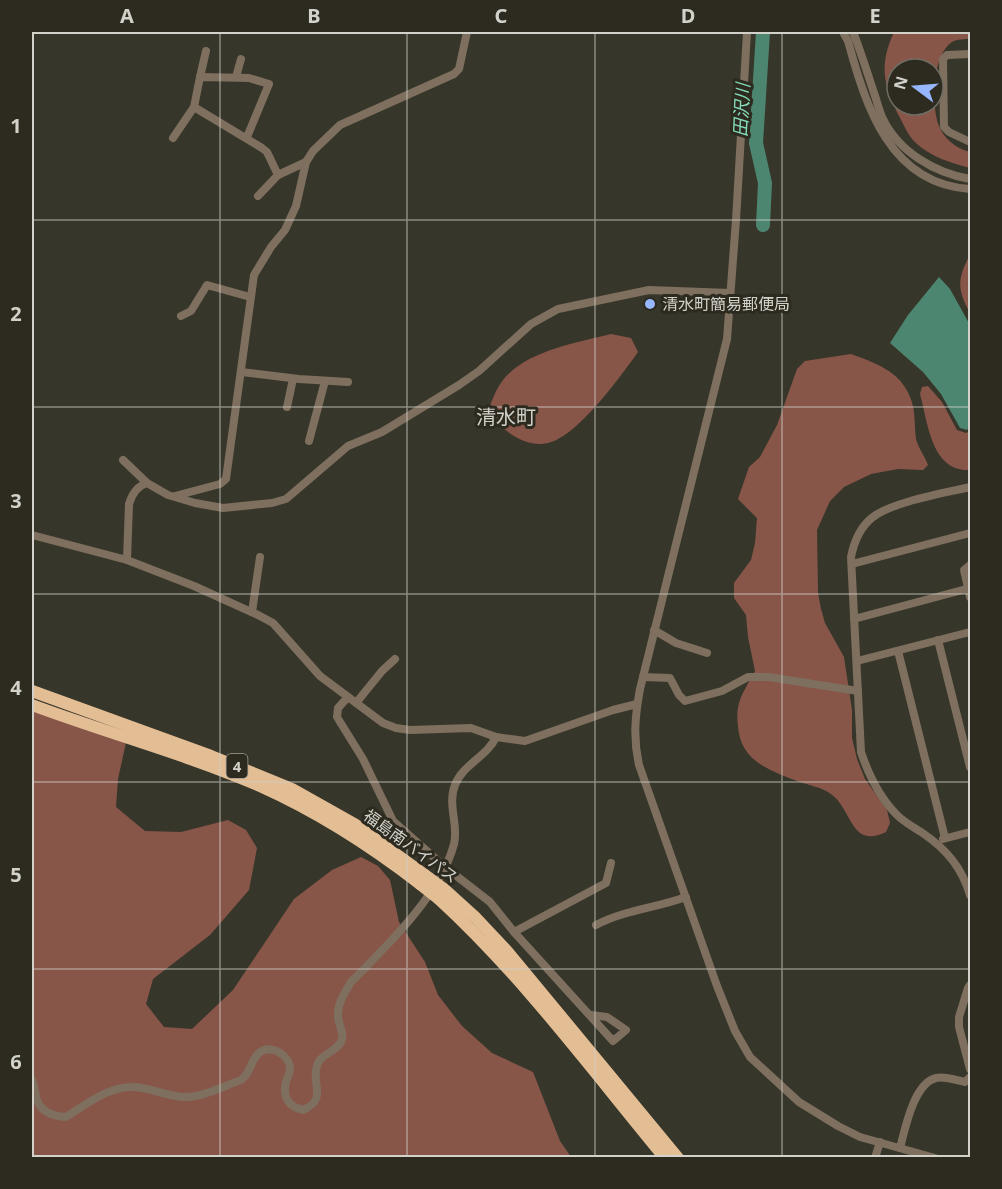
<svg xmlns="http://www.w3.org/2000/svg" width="1002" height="1189" font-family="'Noto Sans','Noto Sans JP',sans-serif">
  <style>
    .forest { fill: #885649; fill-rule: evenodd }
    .water { fill: #4d8670 }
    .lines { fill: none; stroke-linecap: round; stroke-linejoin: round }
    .river { stroke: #4d8670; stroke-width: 14 }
    .minor { stroke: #7e6f5e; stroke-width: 8 }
    .highway { stroke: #e3bd94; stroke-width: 12 }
    .highway-bridge { stroke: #e3bd94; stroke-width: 12 }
    .grid { fill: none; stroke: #d2d1ca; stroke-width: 1.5; stroke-opacity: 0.55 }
    .poi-dot { fill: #96b6fd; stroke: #2d2b20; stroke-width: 2 }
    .labels { text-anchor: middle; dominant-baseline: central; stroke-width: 6; stroke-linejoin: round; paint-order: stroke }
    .shield { fill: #2d2b20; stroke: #a09f97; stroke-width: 1.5 }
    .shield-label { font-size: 15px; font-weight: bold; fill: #d2d1ca }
    .poi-label { font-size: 16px; fill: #d2d1ca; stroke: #2d2b20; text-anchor: start }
    .street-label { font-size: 16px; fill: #d2d1ca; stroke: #2d2b20 }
    .water-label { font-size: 18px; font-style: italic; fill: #84ddba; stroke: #2d2b20 }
    .quarter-label { font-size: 20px; fill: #d2d1ca; stroke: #2d2b20 }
    .neatline { fill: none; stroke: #d2d1ca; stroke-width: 2 }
    .grid-label { font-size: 20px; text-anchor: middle; font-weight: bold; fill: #d2d1ca }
  </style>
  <rect width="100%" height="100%" fill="#37362a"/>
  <g class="forest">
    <path d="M894,32H970V39C965,39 957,39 952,42C932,55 931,106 939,126C944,139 957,149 970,152V168C951,163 931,157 916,143C908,136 904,125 899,116C883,84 879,65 894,32ZM897,69H933V105H897Z"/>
    <path d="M970,255V313C957,290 957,278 970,255Z"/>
    <path d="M611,334L631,338L638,352C621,376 577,437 548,443C531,447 514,438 502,427C496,423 493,414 489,408C492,401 495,392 499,386C519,352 575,343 611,334Z"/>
    <path d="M851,354C875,363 900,371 910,397C916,410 914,425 916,439C918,448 925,456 928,465L923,470L898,469L871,474L844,487L830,501L817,530L818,593L821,609L825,623L844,657L852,710V738L857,759L865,779L887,810L890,823L886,832C850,849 853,810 831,794C821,787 808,785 797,781C768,770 740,760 738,726C737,718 737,711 739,703C742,692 750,681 755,671L748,637L746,615L734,598V583L751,560L755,543L757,518L738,499L749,467L760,457L777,425L797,369L805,361Z"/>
    <path d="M928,386L942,402L957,430L966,433L970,431V470C931,472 928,422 920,394L922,387Z"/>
    <path d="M32,700L127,738L118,779L116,807L145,831L181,832L228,820L246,830L257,848L249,890L210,935L153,979L146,1004L164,1027L192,1029L233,990L294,899L332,870L361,857L378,866L390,880L399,922L425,962L438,995L462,1026L492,1053L533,1072L560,1141L571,1157H32Z"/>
  </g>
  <path class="water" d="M939,277L950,289L970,325V425L967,430L960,428L941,394L923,372L890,343L908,315Z"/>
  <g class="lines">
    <path class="river" d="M763,225L765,183L756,143L763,32"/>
    <g class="minor">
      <path d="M747,32L736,220L727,339L640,689C635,716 633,738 639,765L717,986L735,1031L750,1057L799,1102L838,1126L860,1137L935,1158"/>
      <path d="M843,32L848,41C866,107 890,184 970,189"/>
      <path d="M853,32C861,52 867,72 874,93C877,101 879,111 883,119C899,152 935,173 970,179"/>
      <path d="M970,54L947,55L943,59L944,127L949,132L970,142"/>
      <path d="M200,77L206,51"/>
      <path d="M236,77L241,59"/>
      <path d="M247,137L269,84L249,78L200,77L194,107L262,148L267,152L278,175L306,162"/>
      <path d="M173,138L194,107"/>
      <path d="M258,196L278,175"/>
      <path d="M181,316L191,311L207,285L250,297"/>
      <path d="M241,372L299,379L348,382"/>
      <path d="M287,407L293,379"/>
      <path d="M309,441L325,381"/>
      <path d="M123,460L147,483"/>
      <path d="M970,487C945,493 892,502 873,517C861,526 854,542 851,557L861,752C869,776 879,797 897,815C905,823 915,828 924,834C947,850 962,868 970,895"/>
      <path d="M175,496L220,484L226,479L254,275L271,247L285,230L296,206L306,162L313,151L340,125L454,74L459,69L467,32"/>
      <path d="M32,535L127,560L129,504C132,494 137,486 147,483L168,495L195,503L223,508L272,503L286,499L348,446L382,432L459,385L479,371L531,324L558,309L649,290L730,293"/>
      <path d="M127,560L194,586L258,615L273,623L320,676L383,723L396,728L410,730L471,728L496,737L525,741L613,710L637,704"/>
      <path d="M852,564L970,533"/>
      <path d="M970,565L964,570L970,597"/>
      <path d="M252,612L260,557"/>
      <path d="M854,619L970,588"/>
      <path d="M654,630L676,643L707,653"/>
      <path d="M938,640L970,767"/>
      <path d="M898,651L945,838"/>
      <path d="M857,661L970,632"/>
      <path d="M643,677L670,678L679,695L685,701L722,691L748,677H768L858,691"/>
      <path d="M348,697L338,708L337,717L363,759L393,821L445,867L490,902L514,932L613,1041L626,1030L607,1017L591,1015"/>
      <path d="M356,703L382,671L395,659"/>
      <path d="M943,839L970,832"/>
      <path d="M596,925C624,910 656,908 686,897"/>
      <path d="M514,932L606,883L611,863"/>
      <path d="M970,985L968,988L959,1017V1027L970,1069"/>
      <path d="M32,1080C38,1096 33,1106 51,1114C56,1116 60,1117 66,1117C88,1103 114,1082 142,1088C155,1090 169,1096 183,1097C201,1098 224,1086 241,1080C252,1072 250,1060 259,1053C270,1043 290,1055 290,1069C290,1074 287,1078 286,1082C282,1097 289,1107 303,1110C328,1099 311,1084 317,1066C320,1053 339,1052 342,1039C344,1030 338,1025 338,1016C337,1004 345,992 351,982C387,946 441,894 454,844C459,825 447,805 455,785C463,764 487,757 496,737"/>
      <path d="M900,1148C905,1129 914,1083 936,1078C944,1076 956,1080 965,1082L970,1077"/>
      <path d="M875,1158L880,1142"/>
    </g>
    <g class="highway">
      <path d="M32,691L211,756L292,789L356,825L425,875"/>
      <path d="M32,705C107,733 186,754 260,786C318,812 371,846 420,884"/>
      <path d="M444,889L476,918L507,951L678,1158"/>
      <path d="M439,899C523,976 592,1070 665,1158"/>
    </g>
    <g class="highway-bridge">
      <path d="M425,875L444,889"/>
      <path d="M420,884L439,899"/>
    </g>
  </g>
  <path class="grid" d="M220,32V1158M407,32V1158M595,32V1158M782,32V1158M32,220H970M32,407H970M32,594H970M32,782H970M32,969H970"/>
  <circle class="poi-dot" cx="650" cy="304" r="6"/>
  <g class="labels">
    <rect class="shield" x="226.5" y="754" width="21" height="24" rx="4.5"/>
    <g class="shield-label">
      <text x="237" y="766">4</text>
    </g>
    <g class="poi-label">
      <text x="662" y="304">清水町簡易郵便局</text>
    </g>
    <g class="street-label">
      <text transform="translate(411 846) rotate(36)">福島南バイパス</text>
    </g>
    <g class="water-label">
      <text transform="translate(741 110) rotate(-87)">田沢川</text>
    </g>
    <g class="quarter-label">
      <text x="506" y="416">清水町</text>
    </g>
  </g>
  <rect width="1002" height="1189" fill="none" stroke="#2d2b20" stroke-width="66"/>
  <g transform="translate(915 87) rotate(286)"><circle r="28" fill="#2d2b20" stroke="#6f6d64" stroke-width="1.5"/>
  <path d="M0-4.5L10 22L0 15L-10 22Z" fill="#96b6fd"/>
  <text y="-9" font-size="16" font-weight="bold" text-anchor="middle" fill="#d2d1ca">N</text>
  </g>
  <rect x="33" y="33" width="936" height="1123" class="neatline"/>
  <g class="grid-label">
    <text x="127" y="23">A</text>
    <text x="314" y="23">B</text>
    <text x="501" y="23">C</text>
    <text x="688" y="23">D</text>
    <text x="875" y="23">E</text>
    <text x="16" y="133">1</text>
    <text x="16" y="321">2</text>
    <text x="16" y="508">3</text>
    <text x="16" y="695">4</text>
    <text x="16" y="882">5</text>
    <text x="16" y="1069">6</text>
  </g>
</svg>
